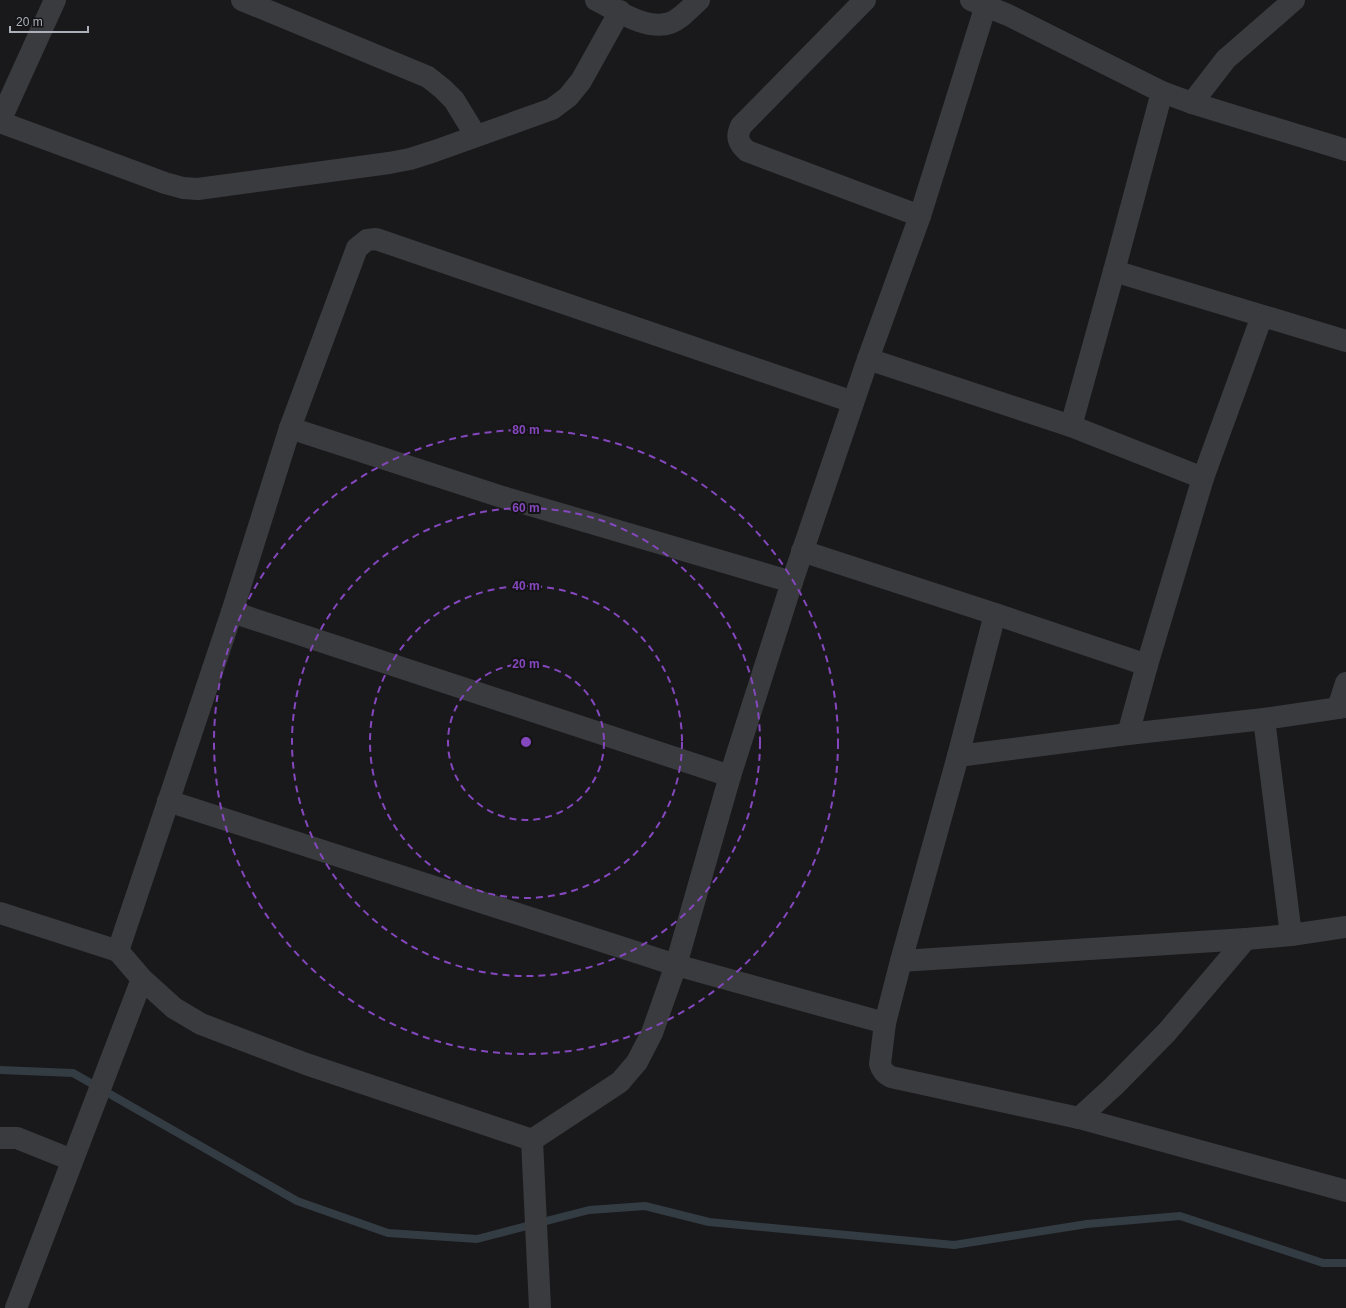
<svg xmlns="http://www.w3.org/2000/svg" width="1346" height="1308" font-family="Helvetica,sans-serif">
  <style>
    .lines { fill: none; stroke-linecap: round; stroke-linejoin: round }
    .stream { stroke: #333c43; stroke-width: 8 }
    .street { stroke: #3a3b3f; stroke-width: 22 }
    .ring { fill: none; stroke: #8547be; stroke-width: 2; stroke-dasharray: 7 5 }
    .centre { fill: #8547be; stroke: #141416; stroke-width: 2 }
    .ring-label { font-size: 12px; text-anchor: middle; font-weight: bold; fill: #8547be; stroke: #141416; stroke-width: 4; stroke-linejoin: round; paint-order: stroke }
  </style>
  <rect width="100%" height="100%" fill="#19191b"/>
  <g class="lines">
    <path class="stream" d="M0,1070L73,1073L297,1201L388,1233L477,1239L589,1210L645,1206L709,1222L954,1245L1087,1224L1180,1216L1323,1263H1346"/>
    <g class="street">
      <path d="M242,0L428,77L443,89L454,100L476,136"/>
      <path d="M596,0C616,10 647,31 670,23C681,19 690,8 699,0"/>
      <path d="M865,0L741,126C736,137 738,143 747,151L920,216"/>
      <path d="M971,0L1008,15L1162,92L1192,103L1346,150"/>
      <path d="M1192,103L1226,59L1294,0"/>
      <path d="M0,121L55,0"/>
      <path d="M0,122L165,183L183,188L198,189L389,163L410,159L435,151L552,109L568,97L581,81L620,11"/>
      <path d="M1114,271L1346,341"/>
      <path d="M868,359L1071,426L1203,478"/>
      <path d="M1071,426L1114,271L1162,92"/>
      <path d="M290,428L499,496L792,582"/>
      <path d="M802,551L995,614L1147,665"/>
      <path d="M232,612L730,776"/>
      <path d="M1346,707L1264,719L1128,734L958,756L901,961L885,1023L880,1064C882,1071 885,1074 891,1077L1079,1118L1346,1191"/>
      <path d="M1338,708L1346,683"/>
      <path d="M1264,719L1291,935"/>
      <path d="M1128,734L1147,665L1203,478L1262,316"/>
      <path d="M958,756L995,614"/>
      <path d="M168,801L676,965L885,1023"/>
      <path d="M0,913L118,951"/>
      <path d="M901,961L1246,939L1291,935L1346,927"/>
      <path d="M1079,1118L1114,1086L1167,1032L1246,939"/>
      <path d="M0,1138H17L72,1160"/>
      <path d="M532,1140L306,1064L201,1024L174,1008L142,979L118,951L232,612L290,428L357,248L367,240L376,239L853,402"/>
      <path d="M532,1140L620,1082L637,1062L652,1033L676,965L730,776L792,582L868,359L920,216L986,5"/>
      <path d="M532,1140L540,1308"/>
      <path d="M16,1308L142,979"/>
    </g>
  </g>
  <g class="ring">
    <circle cx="526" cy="742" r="78"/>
    <circle cx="526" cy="742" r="156"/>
    <circle cx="526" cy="742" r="234"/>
    <circle cx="526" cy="742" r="312"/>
  </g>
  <circle cx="526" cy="742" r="6" class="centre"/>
  <g class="ring-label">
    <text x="526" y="434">80 m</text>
    <text x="526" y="512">60 m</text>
    <text x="526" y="590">40 m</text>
    <text x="526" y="668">20 m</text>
  </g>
  <path d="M10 26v6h78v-6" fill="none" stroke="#acb1b9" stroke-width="2"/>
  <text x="16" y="26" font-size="12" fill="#acb1b9" stroke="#141416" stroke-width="3" paint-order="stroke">20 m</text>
</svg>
